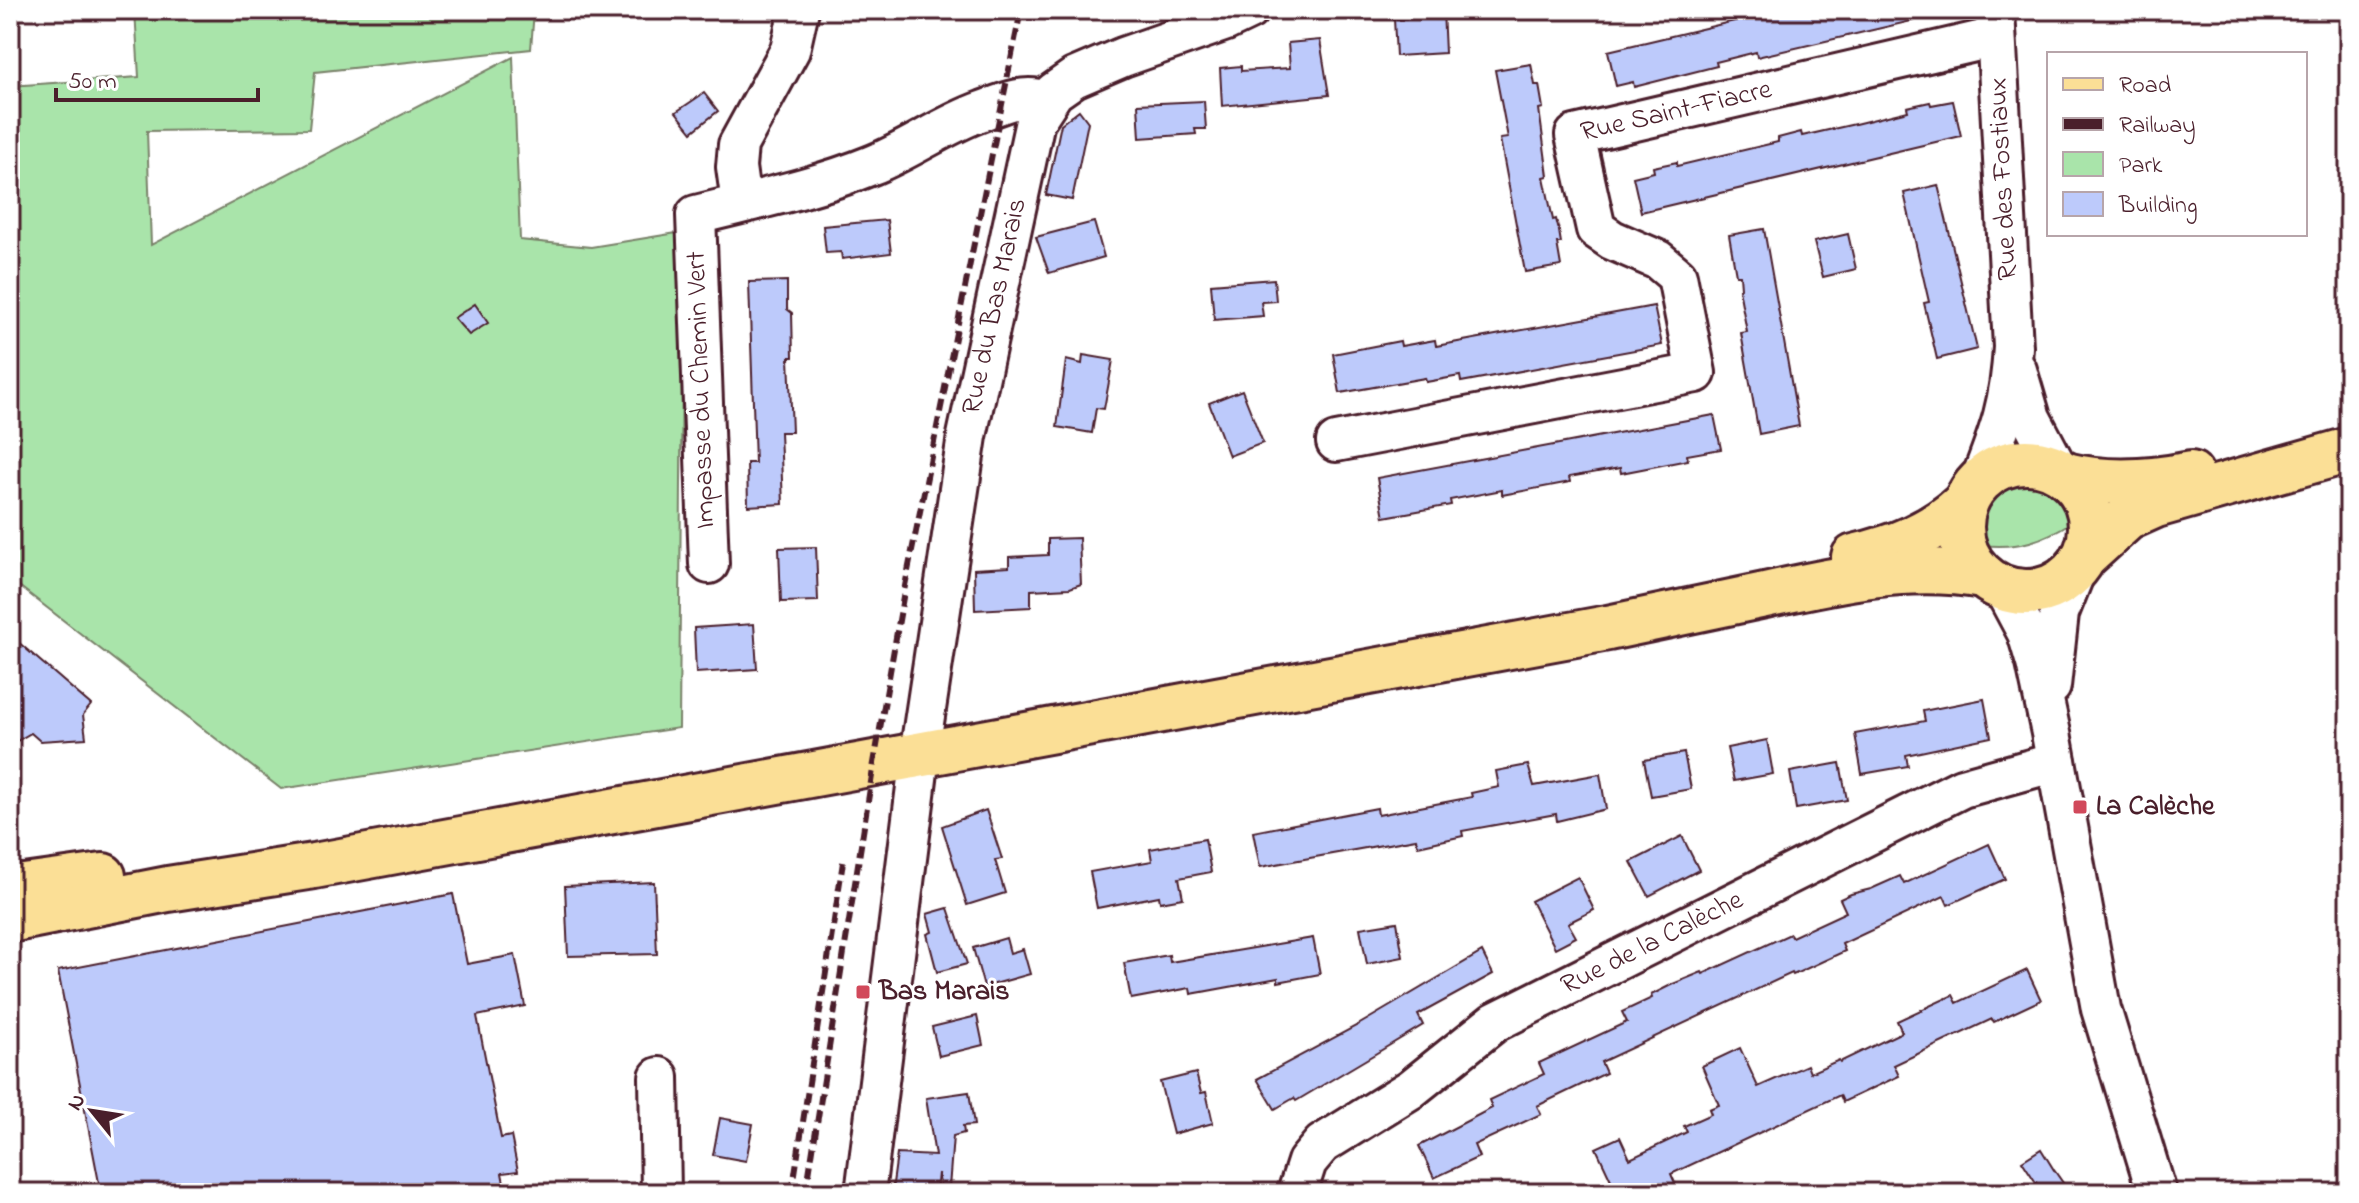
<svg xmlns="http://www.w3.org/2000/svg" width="2359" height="1203" font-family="'Indie Flower',sans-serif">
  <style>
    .green { fill: #a9e4aa; stroke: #7a826a; stroke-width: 2 }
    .building { fill: #bdcafb; stroke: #4a1f2b; stroke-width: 2 }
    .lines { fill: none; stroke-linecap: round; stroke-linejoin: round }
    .minor-casing { stroke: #4a1f2b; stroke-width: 44 }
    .major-casing { stroke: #4a1f2b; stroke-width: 50 }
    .minor { stroke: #fff; stroke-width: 38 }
    .major { stroke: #fbdf96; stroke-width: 44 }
    .rail { stroke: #4a1f2b; stroke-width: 6; stroke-dasharray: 12 6; stroke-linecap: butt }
    .poi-dot { fill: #d1495b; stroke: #fff; stroke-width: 3 }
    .labels { text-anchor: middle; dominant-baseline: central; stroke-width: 6; stroke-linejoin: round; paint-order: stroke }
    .street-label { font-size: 28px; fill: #4a1f2b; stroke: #fff }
    .poi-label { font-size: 28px; font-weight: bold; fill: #4a1f2b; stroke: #fff; text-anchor: start }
  </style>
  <rect width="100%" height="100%" fill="#fff"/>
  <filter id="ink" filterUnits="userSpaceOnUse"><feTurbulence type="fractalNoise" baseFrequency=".0125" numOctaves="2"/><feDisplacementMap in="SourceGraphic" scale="16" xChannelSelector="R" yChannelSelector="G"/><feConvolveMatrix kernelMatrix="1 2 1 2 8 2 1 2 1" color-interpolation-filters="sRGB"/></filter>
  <g filter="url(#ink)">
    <g class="green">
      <path d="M135,10H534L531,49L315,72L309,129L147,131L151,245L513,57L520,240L591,247L683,232L679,728L281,789L10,579V86L139,77Z"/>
      <path d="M2024,481C2049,482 2067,496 2073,521C2043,541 2018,549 1982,545C1973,513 1991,486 2024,481Z"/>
    </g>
    <g class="building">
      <path d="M1413,10H1443L1445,53L1396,56L1394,19L1414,18Z"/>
      <path d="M1781,10H1919L1920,19L1757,57L1756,52L1716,62L1717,66L1634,87L1633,82L1616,86L1608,51Z"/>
      <path d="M1320,40L1329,95L1222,106L1220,68L1241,66V71L1290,68L1288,43Z"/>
      <path d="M1531,64L1535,85H1539L1543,108L1539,109L1548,176L1544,177L1553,220L1556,219L1559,231L1561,243H1557L1561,266L1525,272L1500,139L1508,138L1495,70Z"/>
      <path d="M704,93L718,111L692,132L676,112Z"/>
      <path d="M1204,101L1206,129H1195L1196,134L1140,138L1138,104Z"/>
      <path d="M1953,101L1961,136L1641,212L1633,177L1654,172L1653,167L1677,162V166L1778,142V138L1801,132L1802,136L1855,124L1908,111L1907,107L1930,102L1931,105Z"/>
      <path d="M1079,110L1088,122L1072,200L1046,195L1061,124Z"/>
      <path d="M1938,185L1977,349L1937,359L1924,303L1929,302L1904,193Z"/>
      <path d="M887,220L891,253L842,259L841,252L826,253L823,226Z"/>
      <path d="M1094,222L1104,257L1049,273L1036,237Z"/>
      <path d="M1764,229L1799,426L1759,434L1741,333L1747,332L1739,289L1741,288L1740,275H1736L1729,235Z"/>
      <path d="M1848,234L1856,269L1823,277L1814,242Z"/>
      <path d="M1274,279L1276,301L1261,302L1263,316L1214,320L1211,284Z"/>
      <path d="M787,281V309L792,313L793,357H789L792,432H780L783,504L748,506L747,463H755L749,282Z"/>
      <path d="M475,304L488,323L469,335L454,318Z"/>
      <path d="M1654,306L1662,345L1461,382L1460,376L1426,382L1425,378L1340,393L1333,354L1400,341L1401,346L1435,340L1436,346Z"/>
      <path d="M1083,355L1113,360L1104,409L1096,408L1092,433L1057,427L1066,360L1082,364Z"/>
      <path d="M1242,390L1263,443L1229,456L1209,403Z"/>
      <path d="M1714,415L1721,449L1687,455L1688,460L1621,473L1620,468L1569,477L1570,482L1502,495V490L1450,500L1451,505L1384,517L1377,478Z"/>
      <path d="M1079,538L1081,584L1070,588L1031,590V607L975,610L974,569L1009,567V557L1048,555V539Z"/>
      <path d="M816,547L818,601L781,602L779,548Z"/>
      <path d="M754,624L757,669L696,673L694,628Z"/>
      <path d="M10,635L91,705L83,715L86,738L40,741L31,733L10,745Z"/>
      <path d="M1984,699L1991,737L1906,755L1908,766L1862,774L1855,734L1925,721L1923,711Z"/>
      <path d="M1767,740L1773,774L1734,781L1727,748Z"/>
      <path d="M1684,753L1691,789L1651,796L1644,760Z"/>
      <path d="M1840,763L1847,800L1796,809L1790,772Z"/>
      <path d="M1528,765L1534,786L1600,774L1606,809L1557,821L1556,814L1462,831L1463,836L1418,846L1416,839L1260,867L1253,832L1377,808L1378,815L1472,797L1471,793L1499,787L1496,771Z"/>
      <path d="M986,810L1002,859L995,860L1005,893L967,905L942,826Z"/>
      <path d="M1682,836L1699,870L1649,896L1631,862Z"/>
      <path d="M1205,839L1211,872L1179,878L1183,898L1160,902L1159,896L1097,908L1090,872L1152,861L1150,849Z"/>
      <path d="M1989,844L2005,879L1948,905L1944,896L1842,944L1845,951L1793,975L1792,973L1601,1062L1606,1073L1537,1106L1541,1114L1474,1145L1479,1157L1434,1178L1419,1146L1492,1108L1489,1100L1544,1074L1539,1063L1627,1022L1622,1012L1652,998L1651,995L1673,984L1702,972L1703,974L1790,934L1792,937L1846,912L1840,899L1851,894L1871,889L1900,876L1904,884Z"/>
      <path d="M1578,877L1594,910L1568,923L1576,937L1555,948L1531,901Z"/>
      <path d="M654,882L657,954L568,956L565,886Z"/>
      <path d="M453,894L467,964L515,955L525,1006L477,1016L501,1138L511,1136L518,1171L502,1173L506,1193H101L58,971Z"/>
      <path d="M948,908L967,964L937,972L927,934L932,932L927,914Z"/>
      <path d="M1397,922L1403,957L1367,964L1360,928Z"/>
      <path d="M1006,938L1010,953L1023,949L1030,974L984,987L973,948Z"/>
      <path d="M1313,938L1320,974L1278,982V978L1191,994L1190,988L1131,999L1124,963L1169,955L1170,962Z"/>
      <path d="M1482,952L1493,974L1418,1015L1423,1025L1375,1054L1296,1101L1294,1098L1275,1109L1257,1079L1358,1025Z"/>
      <path d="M2027,970L2041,1000L1994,1022L1992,1019L1894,1065L1899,1076L1843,1102L1840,1095L1671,1174L1675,1183L1653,1193H1617L1596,1148L1620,1137L1630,1159L1687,1132L1684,1126L1711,1114L1709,1109L1719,1105L1702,1066L1740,1048L1758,1087L1807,1065L1810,1073L1839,1060L1840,1062L1902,1032L1897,1021L1953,995L1957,1003Z"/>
      <path d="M977,1016L983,1045L939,1056L932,1027Z"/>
      <path d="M1196,1073L1201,1093L1206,1092L1213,1123L1173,1134L1160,1082Z"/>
      <path d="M969,1092L974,1125L963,1126L964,1133L953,1136L949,1188L941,1189L938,1173L936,1193L892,1191L897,1154L935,1156L926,1098Z"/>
      <path d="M720,1118L753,1124L746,1161L713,1155Z"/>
      <path d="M2041,1149L2054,1170L2070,1193H2043L2035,1181L2022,1161Z"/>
    </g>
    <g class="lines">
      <g class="minor-casing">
        <g id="minor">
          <path d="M741,203L736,167L738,145L790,50L799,10"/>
          <path d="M2017,370L2031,418L2059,471"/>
          <path id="s1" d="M1336,442L1696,373L1677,276L1658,260L1612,240L1596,229L1575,135L1996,37"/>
          <path d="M1980,481C2000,430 2010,403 2013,347L1995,10"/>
          <path d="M709,564L696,215C755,200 815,188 872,165C910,150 943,125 982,111C1003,103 1024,93 1046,101"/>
          <path d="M2003,588L2027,633L2036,663L2051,733L2101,1009L2157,1193"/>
          <path d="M2051,686L2059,613L2077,568"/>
          <path id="s2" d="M922,736L967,436L1035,121L1054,92L1074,78L1123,57L1226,21L1249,10"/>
          <path d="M659,1077L661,1193"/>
          <path d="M865,1193L920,755"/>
          <path id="s3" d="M1297,1193L1307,1162L1322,1144L1411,1089L1495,1022L1962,788L2056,762"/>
        </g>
      </g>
      <g class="major-casing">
        <g id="major">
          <circle cx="2026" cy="527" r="65"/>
          <path d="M2065,475C2107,485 2148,483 2191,474"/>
          <path d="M1854,557C1897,547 1933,533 1965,503"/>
          <path d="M2084,557L2127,518L2156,505L2349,450"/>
          <path d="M10,889L103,876"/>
          <path d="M10,920L168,889L314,866L1608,628C1660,617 1712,606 1765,595C1837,579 1909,563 1983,576"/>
        </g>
      </g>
      <use href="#minor" class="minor"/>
      <use href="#major" class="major"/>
      <g class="rail">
        <path d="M792,1193L843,862"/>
        <path d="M806,1193L874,763L905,586L1021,10"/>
      </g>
    </g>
  </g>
  <g class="poi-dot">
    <rect x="2072" y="799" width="16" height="16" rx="4"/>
    <rect x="855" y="984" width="16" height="16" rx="4"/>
  </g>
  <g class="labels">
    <g class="street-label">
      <text stroke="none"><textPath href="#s1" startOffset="760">Rue Saint-Fiacre</textPath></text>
      <text transform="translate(2004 179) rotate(-93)">Rue des Fostiaux</text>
      <text stroke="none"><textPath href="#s2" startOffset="436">Rue du Bas Marais</textPath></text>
      <text transform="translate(702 390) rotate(-92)">Impasse du Chemin Vert</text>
      <text stroke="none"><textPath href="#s3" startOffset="444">Rue de la Calèche</textPath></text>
    </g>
    <g class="poi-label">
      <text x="2096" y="807">La Calèche</text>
      <text x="879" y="992">Bas Marais</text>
    </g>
  </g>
  <rect width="2359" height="1203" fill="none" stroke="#fff" stroke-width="40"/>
  <rect x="20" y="20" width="2319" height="1163" fill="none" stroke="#4a1f2b" stroke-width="3" filter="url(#ink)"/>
  <rect x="2047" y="52" width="260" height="184" fill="#ffffff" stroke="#b7a5aa" stroke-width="2"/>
  <rect x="2063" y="78" width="40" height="12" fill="#fbdf96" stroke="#b7a5aa" stroke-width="2"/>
  <text x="2119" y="92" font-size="24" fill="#4a1f2b">Road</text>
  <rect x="2063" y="118" width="40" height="12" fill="#4a1f2b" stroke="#b7a5aa" stroke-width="2"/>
  <text x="2119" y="132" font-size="24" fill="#4a1f2b">Railway</text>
  <rect x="2063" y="152" width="40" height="24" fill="#a9e4aa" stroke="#b7a5aa" stroke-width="2"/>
  <text x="2119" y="172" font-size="24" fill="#4a1f2b">Park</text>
  <rect x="2063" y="192" width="40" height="24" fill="#bdcafb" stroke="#b7a5aa" stroke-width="2"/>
  <text x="2119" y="212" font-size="24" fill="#4a1f2b">Building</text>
  <g transform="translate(92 1111) rotate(300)" stroke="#ffffff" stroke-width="6" paint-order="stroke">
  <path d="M0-6L14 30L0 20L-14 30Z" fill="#4a1f2b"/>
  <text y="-12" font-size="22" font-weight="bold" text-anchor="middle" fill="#4a1f2b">N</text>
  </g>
  <path d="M56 88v12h202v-12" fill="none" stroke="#4a1f2b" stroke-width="4"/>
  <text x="68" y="88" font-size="24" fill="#4a1f2b" stroke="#ffffff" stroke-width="6" paint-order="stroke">50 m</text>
</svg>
